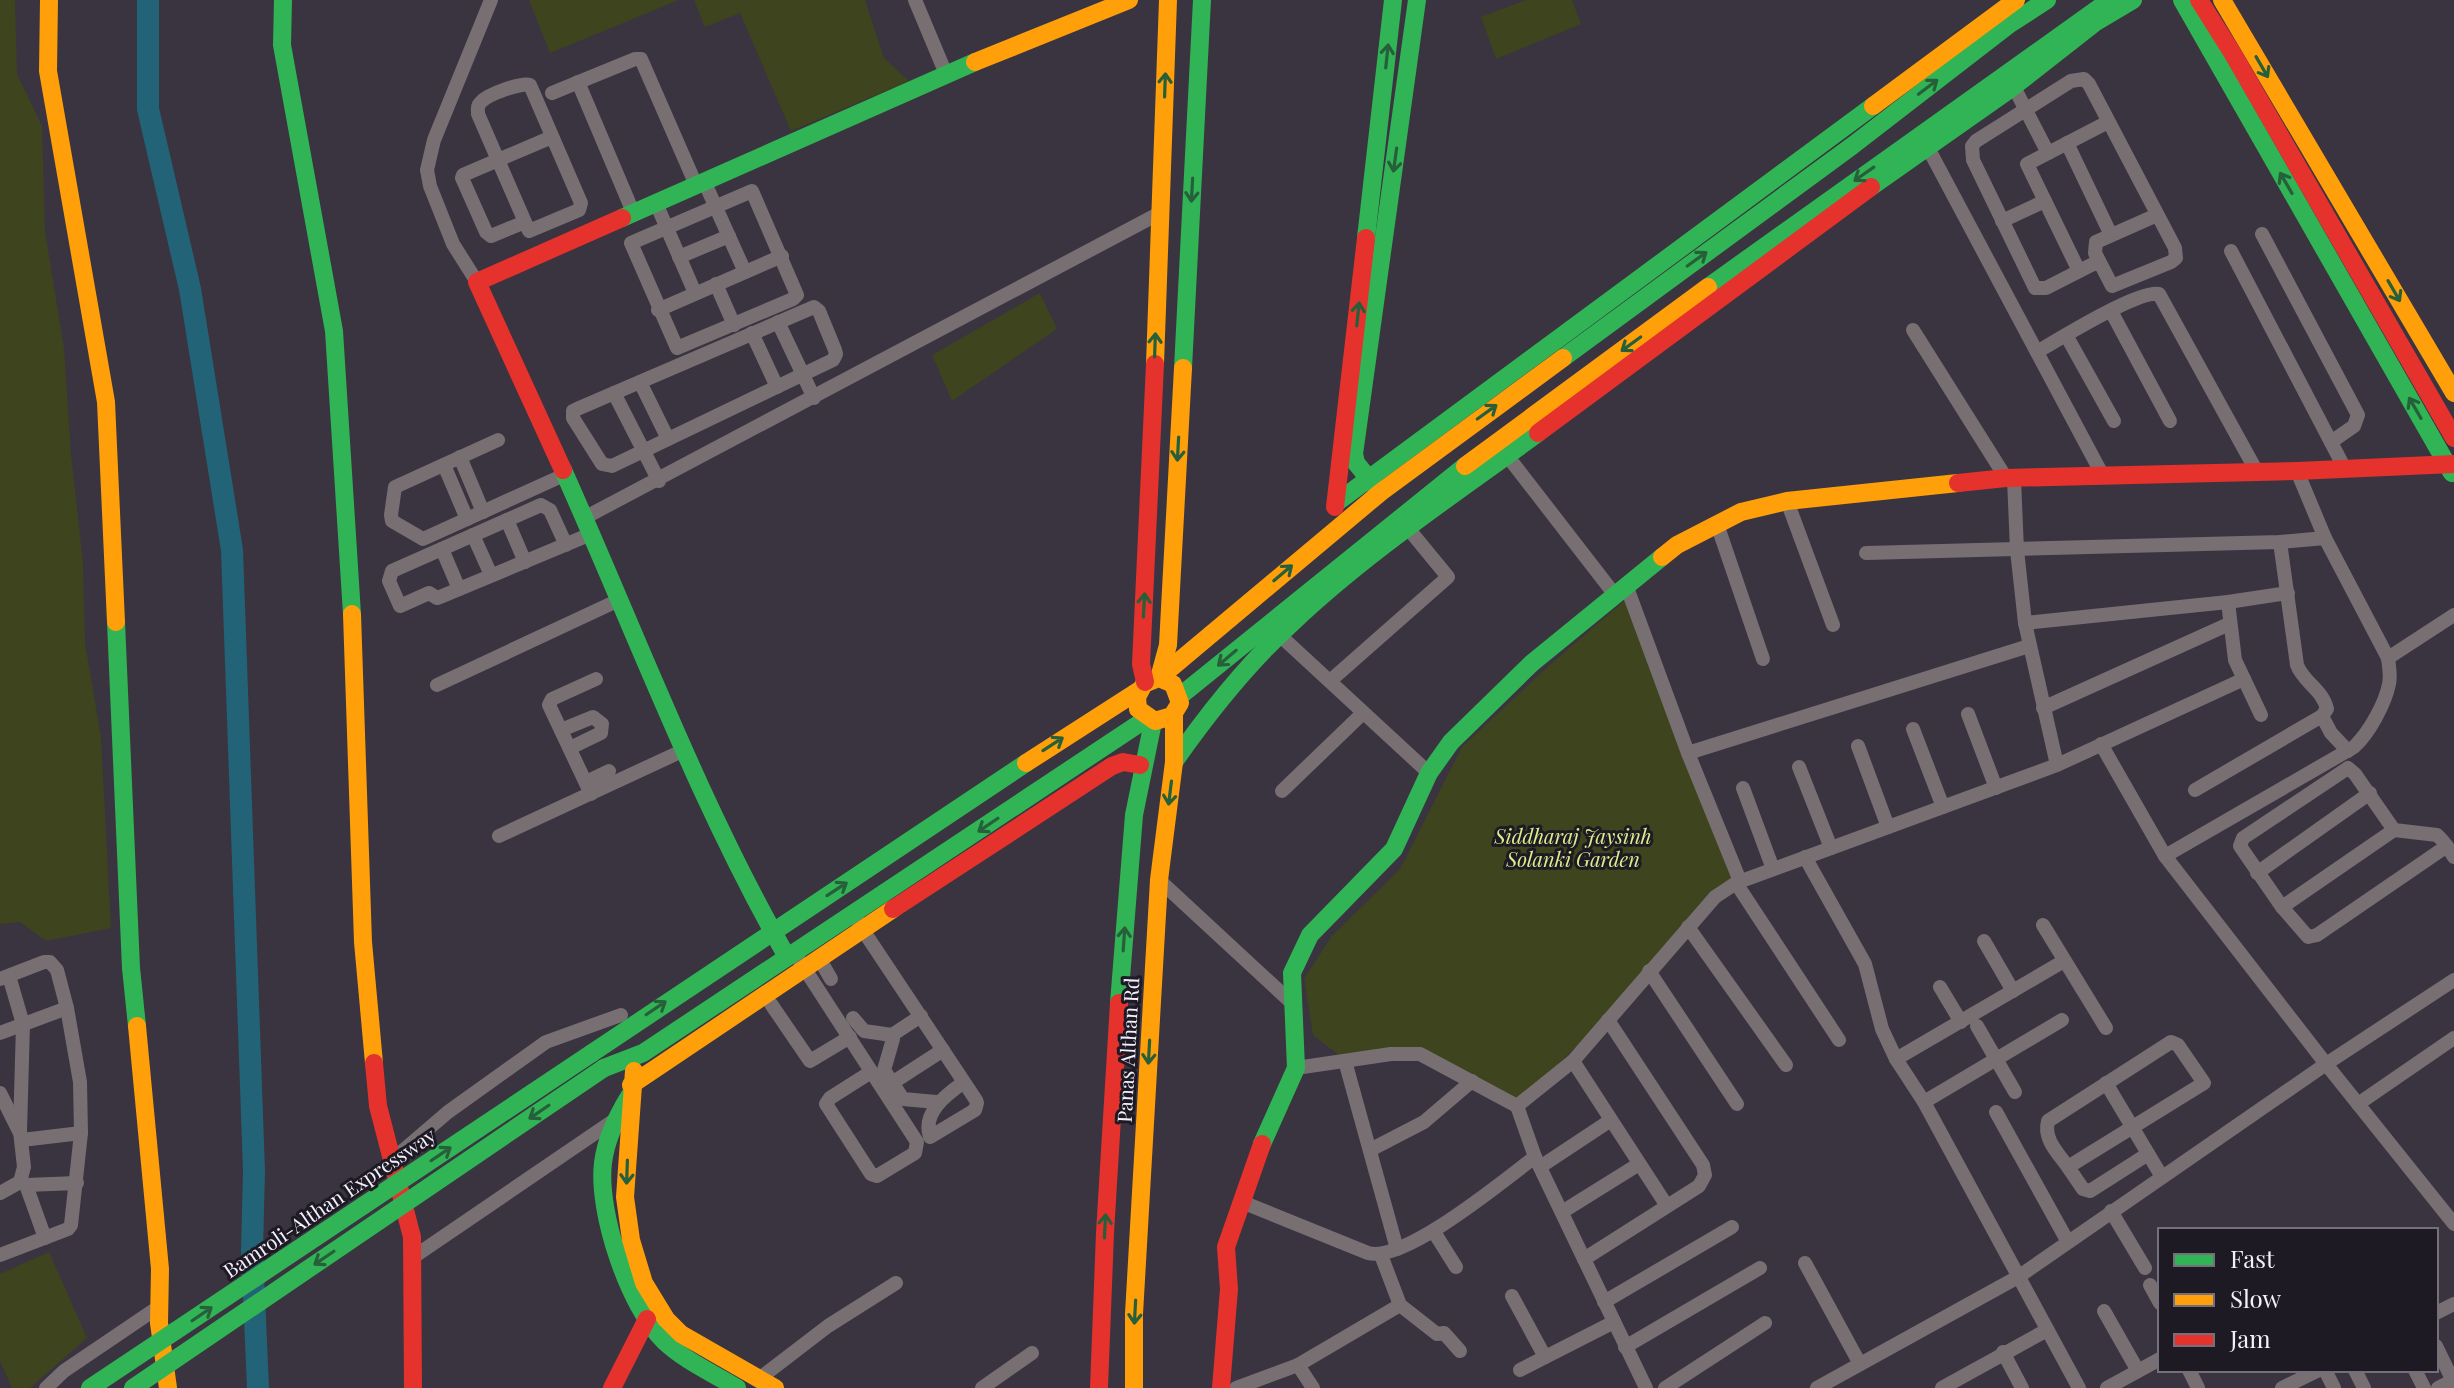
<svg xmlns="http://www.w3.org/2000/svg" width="2454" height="1388" font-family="'Playfair Display',serif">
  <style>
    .green { fill: #3e441e }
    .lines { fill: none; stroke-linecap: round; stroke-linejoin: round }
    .river { stroke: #226377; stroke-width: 22 }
    .street { stroke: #786f73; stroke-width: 14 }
    .fast { stroke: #30b455; stroke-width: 18 }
    .slow { stroke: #ff9f0a; stroke-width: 18 }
    .jam { stroke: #e5322d; stroke-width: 18 }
    .fast-bridge { stroke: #30b455; stroke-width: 18 }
    .oneway { stroke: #265f3a }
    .labels { text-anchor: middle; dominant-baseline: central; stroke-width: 6; stroke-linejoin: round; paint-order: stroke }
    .park-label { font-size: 20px; font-style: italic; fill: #ddee8c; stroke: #1d1a24 }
    .street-label { font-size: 20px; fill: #f4effd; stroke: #1d1a24 }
  </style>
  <rect width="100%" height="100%" fill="#393440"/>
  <g class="green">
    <path d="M0,0H15L17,74L42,126L45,231L64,348L71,454L83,563L85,643L101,737L111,928L46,941L20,922L0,924Z"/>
    <path d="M529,0H679L550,53Z"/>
    <path d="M694,0H865L884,58L909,81L791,131L740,13L705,27Z"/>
    <path d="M1526,0H1572L1581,24L1496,59L1481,17Z"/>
    <path d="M1040,293L1057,329L952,401L932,355Z"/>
    <path d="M1630,596L1740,881L1517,1106L1420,1051L1350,1064L1313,1035L1304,979L1331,937L1400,869L1462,747L1544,670Z"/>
    <path d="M49,1252L87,1338L30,1388H12L0,1361V1274Z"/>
  </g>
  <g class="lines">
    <path class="river" d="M148,0V109L190,289L232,550L254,1171L252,1250L258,1388"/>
    <g class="street">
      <path d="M915,0L946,74"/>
      <path d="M578,82L633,212"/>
      <path d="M2014,87L2048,153"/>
      <path d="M552,93L635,59H641L696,185"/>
      <path d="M2067,143L2111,235"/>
      <path d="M1927,146L2103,476"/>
      <path d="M704,181L745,272"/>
      <path d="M752,191L797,295L793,299L677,348L631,243Z"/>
      <path d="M656,203L695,293"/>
      <path d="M2002,221L2045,201"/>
      <path d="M525,222L498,160L463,175L462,178L486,232L491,236L525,222L529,231L579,210L581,203L530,85C522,82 488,94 481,102C477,106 478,108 478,114L498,160L552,137"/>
      <path d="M2262,234L2358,415L2354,426L2331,442"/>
      <path d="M2231,251L2345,469"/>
      <path d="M679,257L729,236"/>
      <path d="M2099,261L2046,288H2035L1973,160L1972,146L1976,141L2071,81L2084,79L2089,84L2175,248L2176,258L2171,262L2112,286L2095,253L2096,242L2157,215"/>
      <path d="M2079,271L2027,164L2108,122"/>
      <path d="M477,282L453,244L430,186L427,170L434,140L491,0"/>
      <path d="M716,284L734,325"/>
      <path d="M814,307L819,311L835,350L836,354L833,360L612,466L602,464L573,418V411L577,409Z"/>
      <path d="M658,310L782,256"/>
      <path d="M2111,311L2170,421"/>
      <path d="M778,322L814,398"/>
      <path d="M1913,330L2006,478"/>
      <path d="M752,333L777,387"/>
      <path d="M2066,335L2114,421"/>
      <path d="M2037,352C2059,339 2138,290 2159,294L2257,472"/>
      <path d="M640,382L668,439"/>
      <path d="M614,393L659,481"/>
      <path d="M498,440L395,487L391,515L392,521L423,539L564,475"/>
      <path d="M1502,449L1615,595"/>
      <path d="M460,457L483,512"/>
      <path d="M444,465L467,519"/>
      <path d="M2297,471L2325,538L2388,658L2454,615"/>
      <path d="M2014,479L2017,550L2025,623L2057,765"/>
      <path d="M1787,501L1833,625"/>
      <path d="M584,518L1160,213"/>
      <path d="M507,520L525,562"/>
      <path d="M1717,524L1763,659"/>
      <path d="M473,535L491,575"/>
      <path d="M566,545L550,510L541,505L392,571L389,581L400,606L429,593L437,598L440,597L591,534"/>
      <path d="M442,549L459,589"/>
      <path d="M1866,553L2280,542L2325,538"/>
      <path d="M1626,585L1688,753L1740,881"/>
      <path d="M2228,602L2235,660L2261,715"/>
      <path d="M2025,623L2228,602L2288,593"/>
      <path d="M1274,630L1429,773"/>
      <path d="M1330,681L1448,577L1402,521"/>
      <path d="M437,685L619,600"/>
      <path d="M2043,708L2229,624"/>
      <path d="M1968,714L1996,788"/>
      <path d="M2322,716L2331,733L2348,751"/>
      <path d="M1913,729L1943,807"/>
      <path d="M561,730L593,717L602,724L601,733L570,748"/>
      <path d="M2101,744L2165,856L2326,1064L2454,1224"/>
      <path d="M1858,746L1888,827"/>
      <path d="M1688,753L2029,646"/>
      <path d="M1799,767L1831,848"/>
      <path d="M586,782L609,771"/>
      <path d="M1743,788L1773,869"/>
      <path d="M2195,790L2322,716L2327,709C2323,690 2303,682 2297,665L2280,542"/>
      <path d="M1282,791L1363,713"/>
      <path d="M591,794L549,705L552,699L596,679"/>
      <path d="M499,836L682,751"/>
      <path d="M2447,846L2317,935L2308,937L2282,907L2240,846L2243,838L2348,768L2355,774L2394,830L2437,835C2444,841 2449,849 2454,857"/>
      <path d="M2165,856L2354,747C2369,733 2385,704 2389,684C2391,676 2389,667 2388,658"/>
      <path d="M1805,857L1865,964L1882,1029L1896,1059L1924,1102L2079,1388"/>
      <path d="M2257,873L2370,793"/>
      <path d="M1159,880L1292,1003"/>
      <path d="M1736,883L1839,1040"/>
      <path d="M2282,907L2394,830"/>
      <path d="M858,921L863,930L976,1100L977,1103L975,1110L930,1137C922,1112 946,1095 964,1082"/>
      <path d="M2043,925L2106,1028"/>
      <path d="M1688,927L1786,1065"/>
      <path d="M1984,941L2013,991"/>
      <path d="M819,958L831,979"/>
      <path d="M799,960L917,1142L915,1153L877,1176L871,1174L826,1104L830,1098L871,1072"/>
      <path d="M1649,971L1737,1104"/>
      <path d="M0,979L44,962H50L57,970L67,1008L80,1082L81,1133L71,1225L68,1229L0,1255"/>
      <path d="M1940,987L1961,1022"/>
      <path d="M771,1004L810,1061L850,1037"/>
      <path d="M853,1018L864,1031L892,1035L893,1039L884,1070L903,1099L936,1102"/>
      <path d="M1977,1026L2015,1092"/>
      <path d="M0,1033L67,1008"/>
      <path d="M892,1035L921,1016"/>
      <path d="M2171,1042L2178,1045L2204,1083L2068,1167C2058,1153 2043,1139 2048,1121Z"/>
      <path d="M1896,1059L2064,961"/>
      <path d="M1345,1061L1397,1249"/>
      <path d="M1573,1061L1667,1206"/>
      <path d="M1296,1068L1391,1054H1420L1517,1106"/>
      <path d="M892,1083L943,1050"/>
      <path d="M2106,1083L2162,1177"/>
      <path d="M0,1093L19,1131"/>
      <path d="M1924,1102L2062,1020"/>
      <path d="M2358,1104L2454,1038"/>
      <path d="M1996,1112L2068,1242"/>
      <path d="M22,1140L81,1133"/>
      <path d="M1370,1150L1424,1122L1472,1081"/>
      <path d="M392,1160L448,1112L546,1042L621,1015"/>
      <path d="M1540,1167L1611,1120"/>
      <path d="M2068,1167L2083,1189L2090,1191L2148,1154"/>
      <path d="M20,1182L26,1185L45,1238"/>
      <path d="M26,1185L77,1183"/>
      <path d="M0,1193L20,1182L24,1167L20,1131L23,1024L9,976"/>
      <path d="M1242,1202L1368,1253C1405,1263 1504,1180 1535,1157"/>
      <path d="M2111,1211L2145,1268"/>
      <path d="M1562,1212L1639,1164"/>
      <path d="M1434,1232L1456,1267"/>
      <path d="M1381,1255L1400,1305L1437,1334L1444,1333L1460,1351"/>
      <path d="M412,1258L613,1121"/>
      <path d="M1584,1259L1699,1186L1705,1175L1703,1165L1608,1020"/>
      <path d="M1805,1263L1860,1364"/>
      <path d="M2150,1285L2160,1303"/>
      <path d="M1512,1296L1545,1357"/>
      <path d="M1604,1302L1732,1227"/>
      <path d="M2104,1311L2138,1371"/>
      <path d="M2436,1313L2454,1304"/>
      <path d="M2436,1346L2453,1381"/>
      <path d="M1625,1347L1760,1268"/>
      <path d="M2003,1352L2022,1388"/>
      <path d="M1298,1365L1313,1388"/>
      <path d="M1520,1370L1614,1322"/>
      <path d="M2189,1370L2198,1388"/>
      <path d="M2325,1370L2334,1388"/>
      <path d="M2355,1370L2364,1388"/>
      <path d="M2415,1370L2424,1388"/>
      <path d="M759,1379L828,1326L896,1283"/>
      <path d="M46,1388L64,1371L160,1306"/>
      <path d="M982,1388L1032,1353"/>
      <path d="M1236,1388L1298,1365L1400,1305"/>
      <path d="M1646,1388L1535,1157L1517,1106L1573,1061L1715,897L1736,883L2057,765L2244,679"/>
      <path d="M1665,1388L1765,1323"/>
      <path d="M1817,1388L2018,1277L2326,1064L2454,980"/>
      <path d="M1942,1388L2047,1330"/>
      <path d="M2107,1388L2160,1359"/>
      <path d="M2282,1388L2319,1370"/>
      <path d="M2438,1388L2454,1380"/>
    </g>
    <g class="fast">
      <path d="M283,0L282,45L334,331L352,614"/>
      <path d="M2182,0L2452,473"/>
      <path d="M1871,187L2009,90L2096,22L2133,0"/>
      <path d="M622,218L975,62"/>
      <path d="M1366,238L1393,0"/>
      <path d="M1708,287L2110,0"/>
      <path d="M1563,358L1852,146L2010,24L2047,0"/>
      <path d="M1183,368L1202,0"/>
      <path d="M563,470C636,633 698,801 787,957"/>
      <path d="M1374,485L1356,463L1354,454L1417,0"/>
      <path d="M1336,503L1873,106"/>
      <path d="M116,622L131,968L137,1026"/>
      <path d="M1180,696L1465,466"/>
      <path d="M1174,762C1209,712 1247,664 1292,623C1367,552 1455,494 1538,433"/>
      <path d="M1119,1003L1134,815L1153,722"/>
      <path d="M592,1053L1026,763"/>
      <path d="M604,1068L643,1053L1146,719"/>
      <path d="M630,1095C617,1116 606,1138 603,1163C597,1212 629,1307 664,1341C685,1361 713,1373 737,1388"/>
      <path d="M1262,1144L1296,1068L1292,973L1310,935L1394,849L1429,773L1451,742L1532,663L1662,557"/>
    </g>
    <g class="slow">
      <path d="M49,0L48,71L106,402L116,622"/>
      <path d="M2222,0L2454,393"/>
      <path d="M975,62L1129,0"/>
      <path d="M1873,106L2016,0"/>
      <path d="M1155,364L1168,0"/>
      <path d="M1465,466L1708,287"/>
      <path d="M1662,557L1677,545L1741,512L1787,501L1958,483"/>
      <path d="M352,614L363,942L374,1063"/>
      <path d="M1159,678L1168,645L1183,368"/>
      <path d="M1159,678L1173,684L1180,703L1172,716L1155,721L1138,709L1137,697L1144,684L1159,678L1381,492L1563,358"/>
      <path d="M1026,763L1138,691"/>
      <path d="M137,1026L160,1269L159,1323L168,1388"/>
      <path d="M634,1071L625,1197L631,1240L644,1283L666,1319L681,1334L775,1388"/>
      <path d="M631,1085L893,909"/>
      <path d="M1134,1388V1314L1159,880L1174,762V716"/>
    </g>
    <g class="jam">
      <path d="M2199,0L2233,54L2454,438"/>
      <path d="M1538,433L1871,187"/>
      <path d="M563,470L477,282L622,218"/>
      <path d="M1958,483L2006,478L2297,471L2454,464"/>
      <path d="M1335,507L1366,238"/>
      <path d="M1145,682L1141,664L1155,364"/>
      <path d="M893,909L1112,766L1123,762L1140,765"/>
      <path d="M374,1063L378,1106L412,1237L413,1388"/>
      <path d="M612,1388L647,1319"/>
      <path d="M1099,1388L1105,1233L1119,1003"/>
      <path d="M1221,1388L1229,1289L1226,1247L1262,1144"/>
    </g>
    <g class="fast-bridge">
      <path d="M90,1388L592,1053"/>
      <path d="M133,1388L604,1068"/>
    </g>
  </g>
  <defs><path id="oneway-shaft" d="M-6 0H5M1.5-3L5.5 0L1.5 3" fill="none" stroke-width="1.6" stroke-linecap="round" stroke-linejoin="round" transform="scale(2)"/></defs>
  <g class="oneway">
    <use href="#oneway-shaft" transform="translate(1387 56) rotate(-84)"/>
    <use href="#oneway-shaft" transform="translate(2262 67) rotate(60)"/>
    <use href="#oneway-shaft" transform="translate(1165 85) rotate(-88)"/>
    <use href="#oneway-shaft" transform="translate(1928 87) rotate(-37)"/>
    <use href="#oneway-shaft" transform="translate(1395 160) rotate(98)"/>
    <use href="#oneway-shaft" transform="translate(1864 174) rotate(145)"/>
    <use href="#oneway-shaft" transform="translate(2286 183) rotate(-120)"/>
    <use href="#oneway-shaft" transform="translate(1192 190) rotate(93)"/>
    <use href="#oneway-shaft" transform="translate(1697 259) rotate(-36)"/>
    <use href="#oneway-shaft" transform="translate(2394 291) rotate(60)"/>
    <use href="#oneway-shaft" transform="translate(1358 314) rotate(-84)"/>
    <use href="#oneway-shaft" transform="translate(1631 344) rotate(144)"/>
    <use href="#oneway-shaft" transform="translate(1155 345) rotate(-88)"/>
    <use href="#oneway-shaft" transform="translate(2415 408) rotate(-120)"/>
    <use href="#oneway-shaft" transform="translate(1487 412) rotate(-36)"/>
    <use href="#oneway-shaft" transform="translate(1178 449) rotate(93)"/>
    <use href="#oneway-shaft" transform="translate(1283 573) rotate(-40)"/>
    <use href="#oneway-shaft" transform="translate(1144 605) rotate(-87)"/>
    <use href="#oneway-shaft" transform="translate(1227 658) rotate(140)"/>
    <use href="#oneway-shaft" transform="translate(1053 744) rotate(-33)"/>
    <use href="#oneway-shaft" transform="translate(1170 793) rotate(97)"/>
    <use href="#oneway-shaft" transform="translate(988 825) rotate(146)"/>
    <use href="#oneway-shaft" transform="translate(837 889) rotate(-33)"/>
    <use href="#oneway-shaft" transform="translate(1124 939) rotate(-86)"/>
    <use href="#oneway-shaft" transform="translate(656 1008) rotate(-34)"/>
    <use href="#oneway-shaft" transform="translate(1149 1052) rotate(93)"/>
    <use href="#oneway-shaft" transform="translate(539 1112) rotate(146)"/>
    <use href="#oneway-shaft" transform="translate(441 1154) rotate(-34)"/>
    <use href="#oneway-shaft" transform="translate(627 1172) rotate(92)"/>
    <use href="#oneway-shaft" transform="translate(1105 1226) rotate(-87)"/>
    <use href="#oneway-shaft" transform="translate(324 1258) rotate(146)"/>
    <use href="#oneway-shaft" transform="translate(1135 1312) rotate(93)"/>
    <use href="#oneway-shaft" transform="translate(202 1314) rotate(-34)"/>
  </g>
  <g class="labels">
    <g class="park-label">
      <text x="1573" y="835">Siddharaj Jaysinh<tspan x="1573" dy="23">Solanki Garden</tspan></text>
    </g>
    <g class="street-label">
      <text transform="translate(1127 1050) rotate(-87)">Panas Althan Rd</text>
      <text transform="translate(329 1202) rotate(-34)">Bamroli-Althan Expressway</text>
    </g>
  </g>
  <rect x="2158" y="1228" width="280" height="144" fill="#1d1a24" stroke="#736f7b" stroke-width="2"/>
  <rect x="2174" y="1254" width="40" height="12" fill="#30b455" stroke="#736f7b" stroke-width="2"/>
  <text x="2230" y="1268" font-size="24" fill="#f4effd">Fast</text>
  <rect x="2174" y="1294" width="40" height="12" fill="#ff9f0a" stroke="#736f7b" stroke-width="2"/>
  <text x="2230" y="1308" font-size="24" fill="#f4effd">Slow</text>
  <rect x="2174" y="1334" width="40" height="12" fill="#e5322d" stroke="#736f7b" stroke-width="2"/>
  <text x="2230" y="1348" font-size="24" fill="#f4effd">Jam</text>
</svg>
